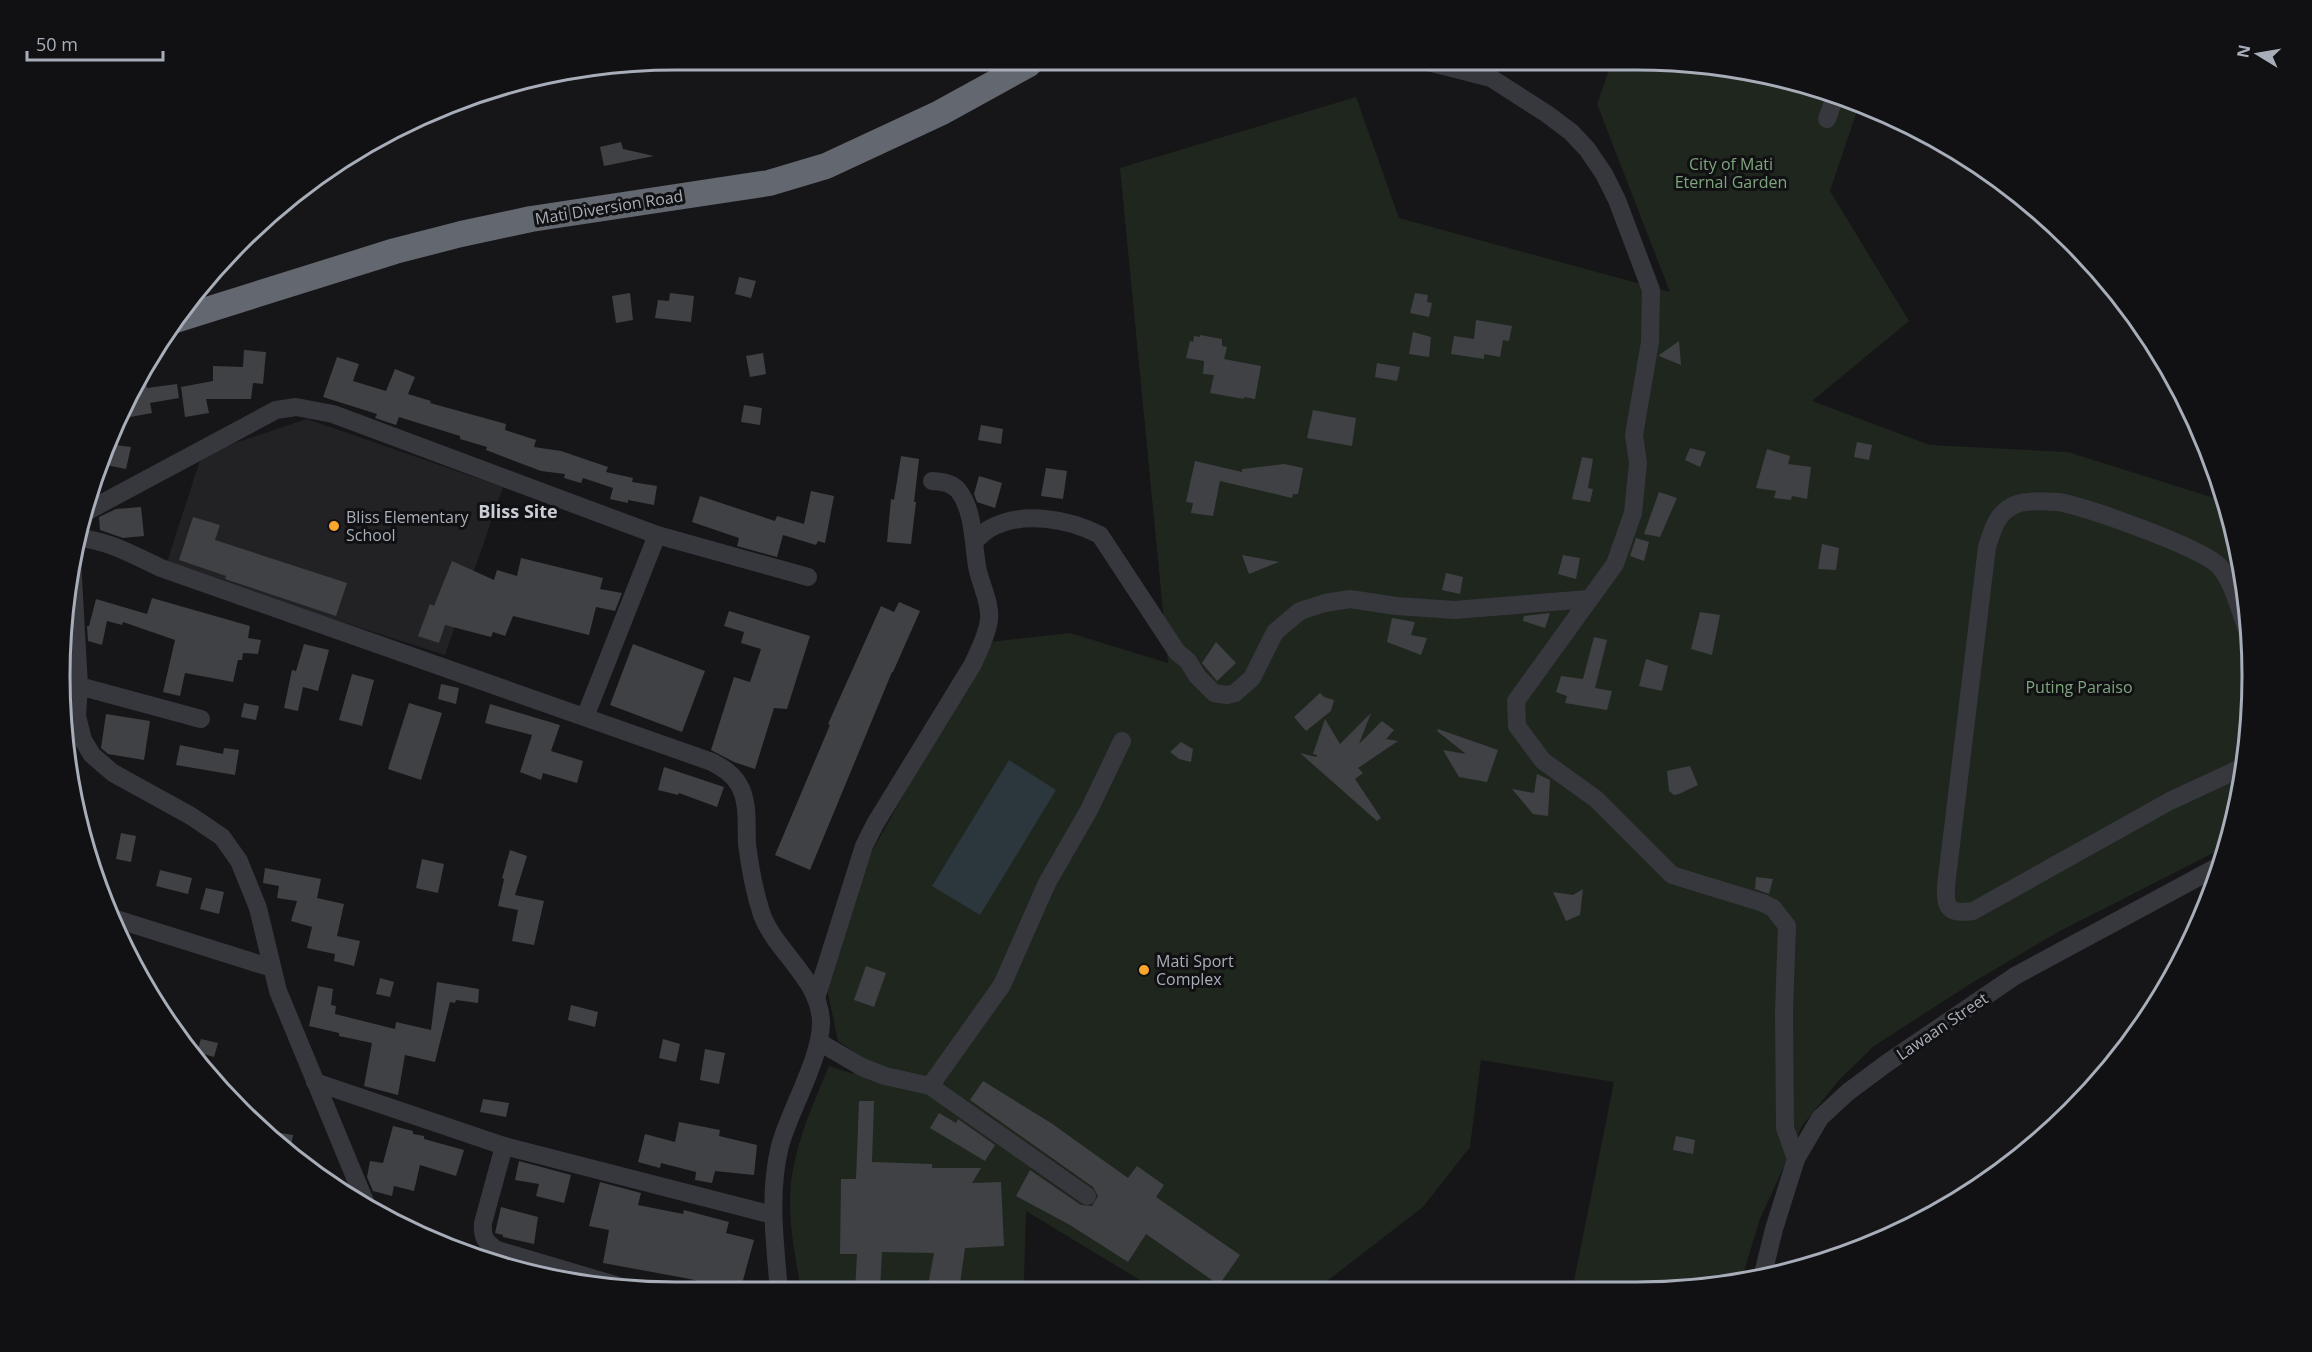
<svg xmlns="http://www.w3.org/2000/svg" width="2312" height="1352" font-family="'Open Sans',sans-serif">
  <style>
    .built { fill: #222225 }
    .green { fill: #1e261e }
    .water { fill: #2c363d }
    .building { fill: #404145 }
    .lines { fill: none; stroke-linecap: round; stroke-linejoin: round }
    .minor { stroke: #37383d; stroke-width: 18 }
    .highway { stroke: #63676f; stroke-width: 26 }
    .poi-dot { fill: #f9a62d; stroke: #111113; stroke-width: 2 }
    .labels { text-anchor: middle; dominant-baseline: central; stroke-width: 6; stroke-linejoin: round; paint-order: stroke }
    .park-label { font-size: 16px; fill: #7ea57e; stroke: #111113 }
    .street-label { font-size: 16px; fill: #a8aeb9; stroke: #111113 }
    .poi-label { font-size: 16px; fill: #a8aeb9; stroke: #111113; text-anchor: start }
    .neighbourhood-label { font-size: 18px; font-weight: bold; fill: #c9cdd5; stroke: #111113 }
    .rim { fill: none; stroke: #a8aeb9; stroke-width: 3 }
  </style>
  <rect width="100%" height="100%" fill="#161618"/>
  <g class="built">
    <path d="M307,419L503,487L445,655L166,565L202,454Z"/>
    <path d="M1497,1282L1543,1291H1487Z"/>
  </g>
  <path class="green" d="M1677,61L1834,93L1859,105L1830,191L1909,321L1812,401L1930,445L2068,452L2224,501L2240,555L2252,676L2240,796L2225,847L2058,932L1975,981L1874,1046L1839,1080L1802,1126L1760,1219L1742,1278L1677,1291H1572L1614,1082L1481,1060L1470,1147L1423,1207L1314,1291H1158L1026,1211L1024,1279L1019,1291H801C795,1253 786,1213 792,1175C798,1137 814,1102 829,1066L853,1074L859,1055L838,1041L827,989L871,853L989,642L1070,633L1168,663L1120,168L1356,97L1399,218L1670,292L1597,104L1612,62Z"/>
  <path class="water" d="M1009,760L1056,790L980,915L932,886Z"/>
  <g class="building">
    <path d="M621,142L623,149L654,156L604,166L600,147Z"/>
    <path d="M739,277L756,281L751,298L735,294Z"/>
    <path d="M630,293L633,320L616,323L612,296Z"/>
    <path d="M670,293L694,296L691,322L655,318L658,300L669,301Z"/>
    <path d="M1415,293L1428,295L1427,302L1432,303L1429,317L1410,313Z"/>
    <path d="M1476,320L1512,326L1509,341L1503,340L1500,357L1484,354V359L1451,354L1454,336L1474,339Z"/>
    <path d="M1413,332L1431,337L1429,357L1409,354Z"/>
    <path d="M1200,335L1222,339V346L1227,347L1224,359L1261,366L1255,399L1244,397V399L1210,393L1214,375L1203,374L1204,361L1186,358L1190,341L1193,342L1194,336L1200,337Z"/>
    <path d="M1679,341L1681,365L1659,356V355Z"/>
    <path d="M244,350L266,352L263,384L253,383L251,399H206L209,413L185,417L181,387L213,381V366L243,367Z"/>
    <path d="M763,353L766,374L750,377L746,356Z"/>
    <path d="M337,357L359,364L353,381L386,391L395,369L415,377L408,394L431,401L430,403L506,424L505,430L536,440L534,447L561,451L608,467L606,472L633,478L632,482L657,486L654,505L628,500V503L610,499L613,488L583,478L581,483L564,478L565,474L541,471L486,450L487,447L460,439V436L399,417L396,425L375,418L377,414L323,397Z"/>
    <path d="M1377,363L1400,367L1397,381L1375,377Z"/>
    <path d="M143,369L147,388L177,384L179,398L150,403L152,413L130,417L126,399Z"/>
    <path d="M744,405L762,408L760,425L741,422Z"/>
    <path d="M1313,410L1356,418L1352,446L1307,438Z"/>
    <path d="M981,425L1003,429L1001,444L978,440Z"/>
    <path d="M1857,442L1872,445L1869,460L1854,457Z"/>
    <path d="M108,444L131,447L126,469L101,464Z"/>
    <path d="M1690,448L1706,452L1700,467L1685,460Z"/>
    <path d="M1767,449L1790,456L1788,464L1811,467L1807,499L1792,496L1791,500L1774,498L1776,491L1756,488Z"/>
    <path d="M901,456L919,459L914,502H916L911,544L887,542L891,499L894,500Z"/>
    <path d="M1582,457L1593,459L1588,488L1593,489L1590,502L1572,499Z"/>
    <path d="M1195,461L1242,472V469L1284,464L1303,468L1298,494H1293L1292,498L1220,481L1213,516L1191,513L1193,503L1186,502Z"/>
    <path d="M1046,468L1067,471L1063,499L1041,496Z"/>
    <path d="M979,476L1002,483L995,508L977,502L974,494Z"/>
    <path d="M811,491L834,496L825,543L818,541L816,545L783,535L777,557L737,546L739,538L692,522L700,496L775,521L777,516L804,524Z"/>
    <path d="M1659,492L1677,498L1660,537L1644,534Z"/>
    <path d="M141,507L144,536L123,538L100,530L99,517L116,509Z"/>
    <path d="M193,517L220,525L215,540L347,583L336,616L225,579L226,576L179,560Z"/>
    <path d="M1636,538L1649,542L1644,561L1630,556Z"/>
    <path d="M1822,544L1839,548L1836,570L1818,569Z"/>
    <path d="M1242,555L1279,562L1249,574Z"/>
    <path d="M1563,555L1580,558L1576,579L1558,574Z"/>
    <path d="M521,558L603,578L600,589L622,593L615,611L596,607L589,635L513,616L505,636L493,632L491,637L445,625L439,643L418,636L430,604L434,606L452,561L494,580L497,570L517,576Z"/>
    <path d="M1446,573L1463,577L1460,594L1442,590Z"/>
    <path d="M152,598L250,626L248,638L261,640L258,654L243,653L242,660H238L233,682L185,673L180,696L163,692L175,640L123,622L122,625L107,621L102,645L88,641L87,626H89L96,599L147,614Z"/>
    <path d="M899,602L920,611L893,672H892L810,870L775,855L830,725L828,724L881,606L894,612Z"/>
    <path d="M729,611L810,636L787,709L774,708L755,769L734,762L711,750L734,677L750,682L761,649L741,643L744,632L724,626Z"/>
    <path d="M1700,612L1720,615L1712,655L1691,649Z"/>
    <path d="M1550,613L1545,628L1523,621L1524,616Z"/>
    <path d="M1392,618L1415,622L1411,635L1427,638L1421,655L1387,642Z"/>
    <path d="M1594,637L1607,640L1595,688L1612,691L1607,710L1565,703L1567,696L1556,692L1561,676L1583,679Z"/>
    <path d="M1216,642L1236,663L1217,681L1202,663Z"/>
    <path d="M304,644L329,650L318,691L303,687L298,711L284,708L292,670L296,671Z"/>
    <path d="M633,644L705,671L682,732L610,705Z"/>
    <path d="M1646,659L1668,666L1662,691L1639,686Z"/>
    <path d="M352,674L374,680L362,726L339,720Z"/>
    <path d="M441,684L459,688L456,704L438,699Z"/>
    <path d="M1320,693L1324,697L1334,700L1331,711L1306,731L1294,717Z"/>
    <path d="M244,703L259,706L256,720L241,717Z"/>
    <path d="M409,703L442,713L421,780L388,769Z"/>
    <path d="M490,704L560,725L551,751L583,761L577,783L543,773L541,780L520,772L532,735L485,723Z"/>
    <path d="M1371,713L1359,744L1382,721L1394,730L1386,739L1398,741L1358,768L1363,773L1355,779L1381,818L1377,821L1300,753L1316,757L1317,755L1313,754L1325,719L1340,744Z"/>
    <path d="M106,714L150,721L144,760L108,754L101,748Z"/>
    <path d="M1438,729L1498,750L1487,782L1459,777L1443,750L1466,754L1437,731Z"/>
    <path d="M1181,742L1193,749L1191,762L1179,759L1170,752Z"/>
    <path d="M180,745L223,754L224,748L239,750L235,775L176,765Z"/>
    <path d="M1690,766L1698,785L1679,794L1674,795L1669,791L1667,771Z"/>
    <path d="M664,767L724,787L717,807L679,793L678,795L658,790Z"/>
    <path d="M1537,774L1550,780L1548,816L1533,814L1512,789L1534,793Z"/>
    <path d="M121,833L136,836L131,862L116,859Z"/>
    <path d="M510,850L527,856L515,895L544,901L534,945L512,941L518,910L498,906L504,879L502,878Z"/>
    <path d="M422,859L444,864L438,893L416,888Z"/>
    <path d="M265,868L321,879L317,898L344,904L337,936L360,941L354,966L334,961L335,954L307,948L312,927L291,921L297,901L277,898L279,886L263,883Z"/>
    <path d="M160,870L192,878L188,894L156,886Z"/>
    <path d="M1756,877L1773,879L1769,894L1755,889Z"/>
    <path d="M206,888L224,892L219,914L200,909Z"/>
    <path d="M1583,889L1580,915L1566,921L1553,892L1573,895Z"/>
    <path d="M866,966L886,973L874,1007L854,1000Z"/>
    <path d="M380,978L394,982L390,997L376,994Z"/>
    <path d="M437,982L479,989L478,1003L456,1000L455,1003L450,1002L435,1062L405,1055L398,1095L364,1086L372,1043L339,1036V1033L309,1026L318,986L333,989L331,1005L336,1006L335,1014L395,1029L396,1022L431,1030Z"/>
    <path d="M571,1005L598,1012L595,1027L568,1020Z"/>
    <path d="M201,1039L218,1043L214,1057L197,1052Z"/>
    <path d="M663,1039L680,1044L676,1062L659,1058Z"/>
    <path d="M705,1049L725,1053L719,1084L700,1080Z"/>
    <path d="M983,1081L1051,1123L1128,1178L1137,1166L1164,1185L1156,1197L1240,1255L1219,1285L1146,1234L1128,1262L1070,1225L1016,1196L1030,1170L1081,1205L1092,1206L1098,1196L1093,1187L970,1100Z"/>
    <path d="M483,1099L509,1103L506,1117L480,1112Z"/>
    <path d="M859,1101H874L872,1162L932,1164V1168H981L972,1183L1001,1182L1004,1246L965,1248L959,1291H927L934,1253L882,1252L880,1291H855L857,1254H840L841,1179H856Z"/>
    <path d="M939,1113L956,1123L958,1119L995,1145L985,1161L930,1128Z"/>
    <path d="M679,1122L720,1130L719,1136L757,1145L754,1175L715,1171L712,1183L695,1180L696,1172L661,1163L660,1168L638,1162L645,1134L675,1142Z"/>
    <path d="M393,1126L413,1131V1134L424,1136V1139L464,1150L456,1176L420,1165L414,1191L394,1186L392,1196L373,1191L367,1177L370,1161L383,1163Z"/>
    <path d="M261,1130L293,1135L290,1155L270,1139Z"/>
    <path d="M1676,1136L1695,1140L1693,1154L1673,1150Z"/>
    <path d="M519,1161L571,1175L564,1203L536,1196L539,1184L515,1180Z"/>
    <path d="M600,1182L641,1193L638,1205L683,1214L684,1210L729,1222L726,1233L754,1240L740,1291H716L718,1286L690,1279L603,1263L609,1230L589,1226Z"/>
    <path d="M501,1207L538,1217L534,1244L503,1237V1235L495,1233Z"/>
  </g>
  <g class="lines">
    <g class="minor">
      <path d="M1428,62L1491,78L1547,114L1571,132L1587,149L1604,174L1617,200L1651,290L1650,342L1634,435L1638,463L1633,513L1615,564L1516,701L1517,726L1543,761L1596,799L1672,875L1763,903L1773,908L1787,926L1784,1011L1785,1128L1796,1159"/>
      <path d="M1827,119L1836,94"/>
      <path d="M82,514L276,410L296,407L333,414L657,535L808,577"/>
      <path d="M77,538C108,540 133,555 161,568L712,762C723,768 733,774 739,785C749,802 746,825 747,844C750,868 754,891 762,915C776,952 819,978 821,1021C822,1057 790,1109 780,1146C768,1194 775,1242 779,1291"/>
      <path d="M975,541C979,537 984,532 989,529C1022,510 1069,519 1100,535L1177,652L1188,661L1197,676L1214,693L1227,695L1235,693L1252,678L1275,632L1300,611L1325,603L1350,599L1396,606L1455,610L1588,599"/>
      <path d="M72,560L79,686L77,716L83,740L92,755L113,773L191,816L222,837L239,861L258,908L278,991L366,1204"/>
      <path d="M79,686L201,719"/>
      <path d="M585,717L657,535"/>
      <path d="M2243,767L2170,801L1973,911C1949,914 1945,909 1946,886L1987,547C1993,529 1997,511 2017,504C2029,500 2045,501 2058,502C2085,506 2202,548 2219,566C2233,581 2241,614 2248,633"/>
      <path d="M113,918L272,968"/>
      <path d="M816,998L864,846L875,824L973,664C979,650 987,636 989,620C991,602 980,584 977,566C973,543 974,510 958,490C951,482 941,482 932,481"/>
      <path d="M819,1042L862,1067L885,1076L930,1086L1087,1196"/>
      <path d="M315,1082L504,1146L773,1215"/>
      <path d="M930,1086L1002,985L1047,883L1089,810L1122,741"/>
      <path d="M504,1146L483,1223C482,1237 485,1242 497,1250L629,1289"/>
      <path d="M1763,1274L1774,1229L1796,1159L1820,1118L1848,1092L1887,1063L2015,976L2219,866"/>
    </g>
    <path class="highway" d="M175,320L395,251L461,234L531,219L769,183L826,166L940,113L1029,64"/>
  </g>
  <g class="poi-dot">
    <circle cx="334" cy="526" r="6"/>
    <circle cx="1144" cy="970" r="6"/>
  </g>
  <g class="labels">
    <g class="park-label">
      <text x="1731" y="164">City of Mati<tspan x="1731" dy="18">Eternal Garden</tspan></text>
      <text x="2079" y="687">Puting Paraiso</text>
    </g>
    <g class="street-label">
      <text transform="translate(609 207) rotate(-9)">Mati Diversion Road</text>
      <text transform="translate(1942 1026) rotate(-34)">Lawaan Street</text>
    </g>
    <g class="poi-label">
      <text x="346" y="517">Bliss Elementary<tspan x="346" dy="18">School</tspan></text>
      <text x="1156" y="961">Mati Sport<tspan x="1156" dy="18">Complex</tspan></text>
    </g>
    <g class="neighbourhood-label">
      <text x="518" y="511">Bliss Site</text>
    </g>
  </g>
  <path d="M0 0H2312V1352H0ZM676 70H1636A606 606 0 0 1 2242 676V676A606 606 0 0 1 1636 1282H676A606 606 0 0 1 70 676V676A606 606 0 0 1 676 70Z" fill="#111113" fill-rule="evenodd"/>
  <path class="rim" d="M676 70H1636A606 606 0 0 1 2242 676V676A606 606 0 0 1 1636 1282H676A606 606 0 0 1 70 676V676A606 606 0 0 1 676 70Z"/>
  <g transform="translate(2258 54) rotate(281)" stroke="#111113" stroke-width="4.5" paint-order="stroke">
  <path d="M0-4.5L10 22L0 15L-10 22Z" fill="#a8aeb9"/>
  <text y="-9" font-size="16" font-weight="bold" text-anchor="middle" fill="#a8aeb9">N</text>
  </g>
  <path d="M27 51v9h136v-9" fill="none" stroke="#a8aeb9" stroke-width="3"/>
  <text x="36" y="51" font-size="18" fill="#a8aeb9" stroke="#111113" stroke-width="4.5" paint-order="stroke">50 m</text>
</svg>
